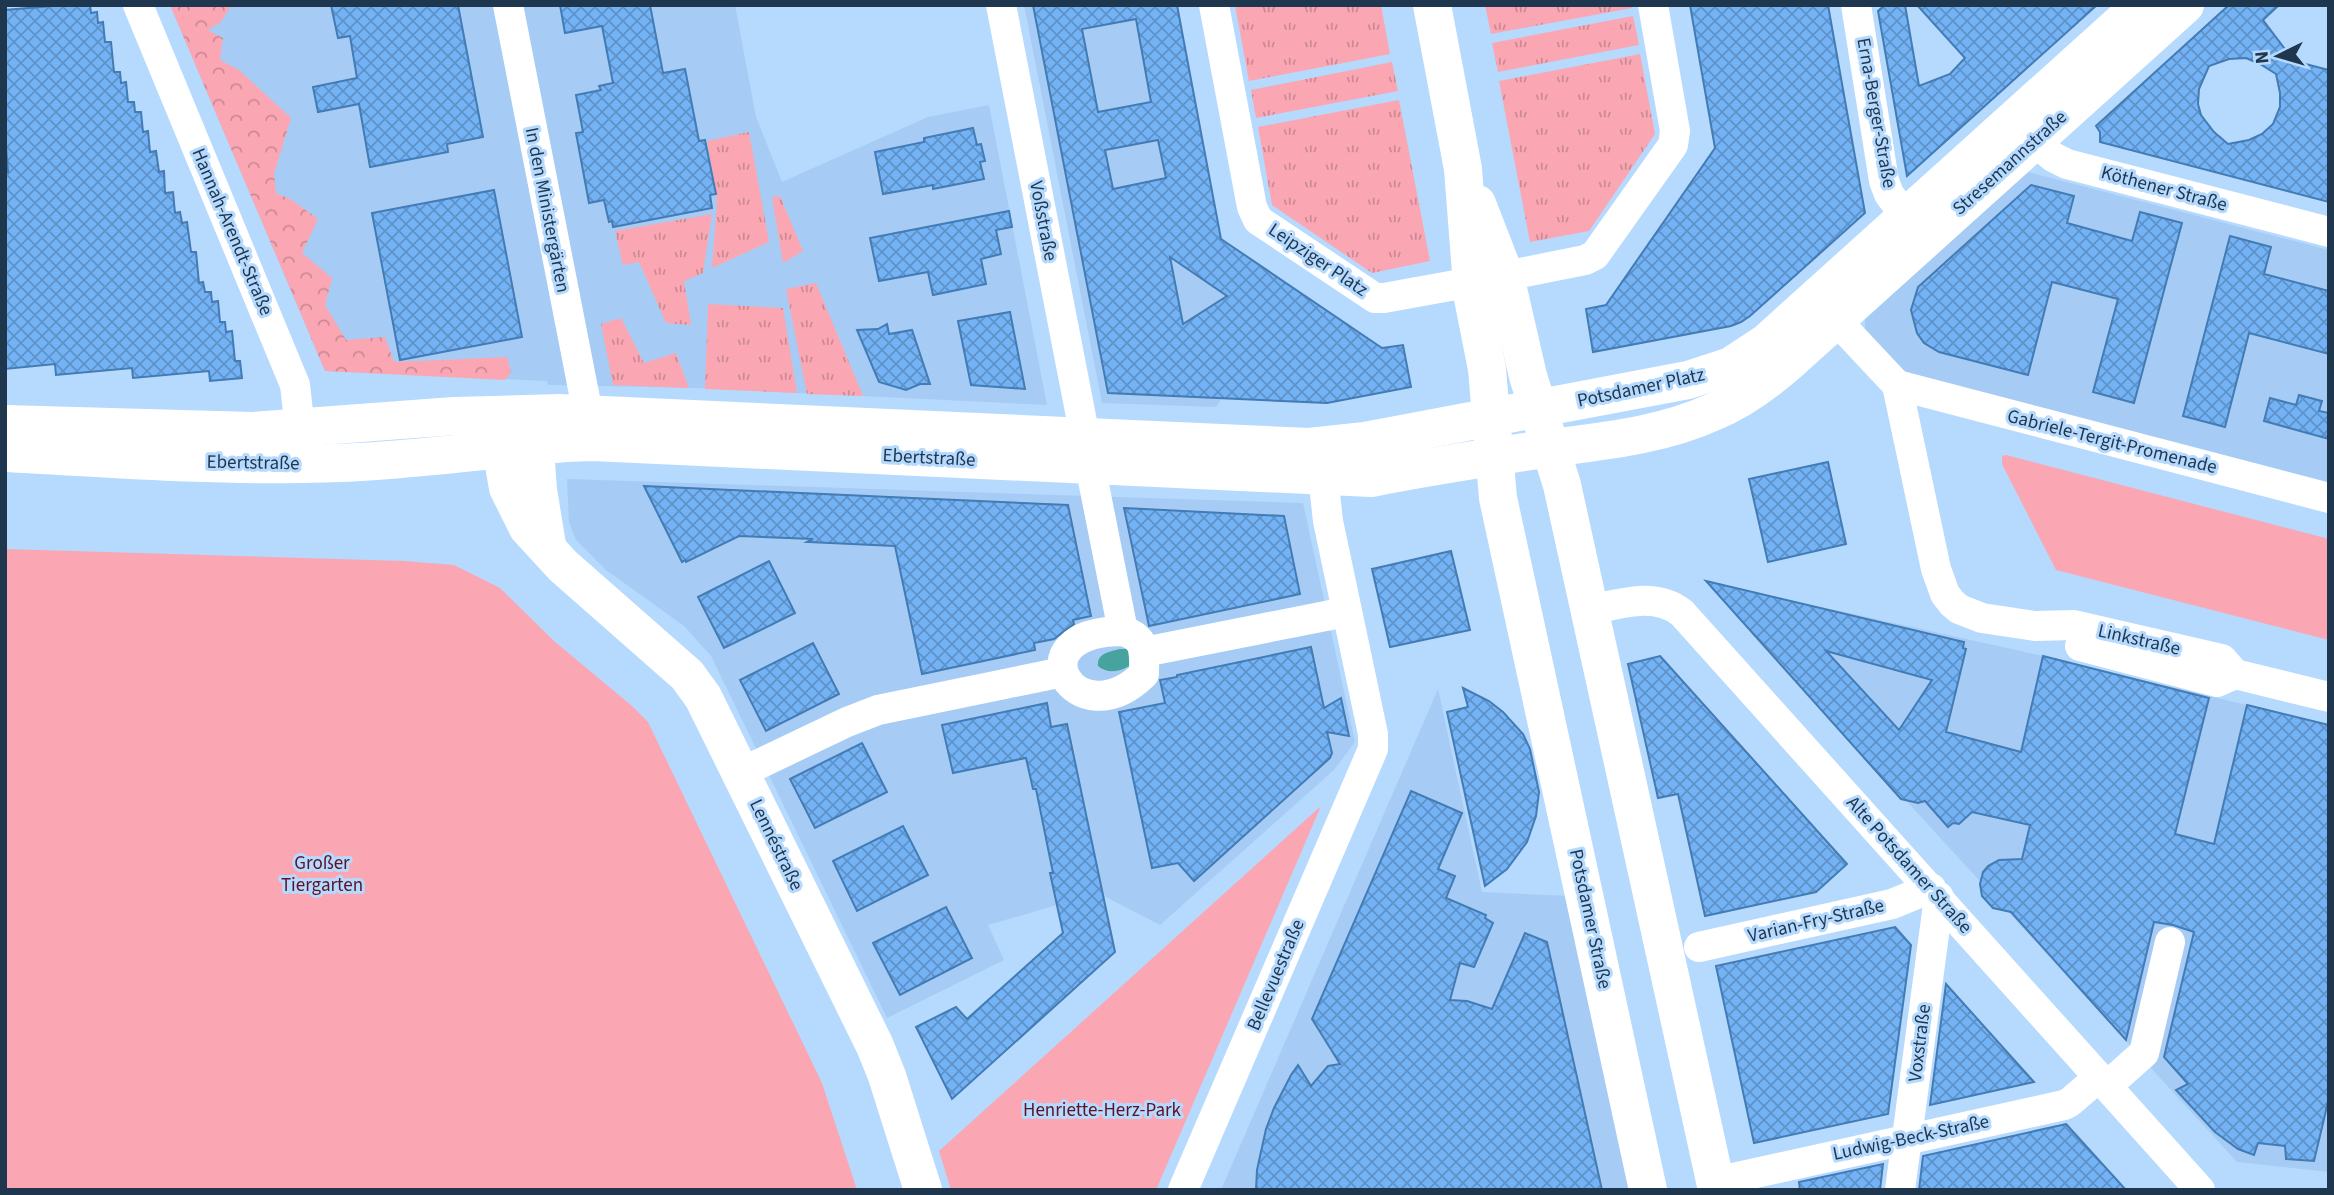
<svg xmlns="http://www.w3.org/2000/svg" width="2334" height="1195" font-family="'Source Sans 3',sans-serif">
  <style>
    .built { fill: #a6ccf5 }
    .grass { fill: url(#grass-tufts) }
    .forest { fill: url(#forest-crowns) }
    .park { fill: #fba7b3 }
    .water { fill: #47a39e }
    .building { fill: url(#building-cross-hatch); stroke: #437bb4; stroke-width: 2; fill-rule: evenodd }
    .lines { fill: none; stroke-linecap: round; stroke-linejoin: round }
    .minor { stroke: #fff; stroke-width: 30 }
    .major { stroke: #fff; stroke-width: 38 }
    .labels { text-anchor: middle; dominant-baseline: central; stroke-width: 6; stroke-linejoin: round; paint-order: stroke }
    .street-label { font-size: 19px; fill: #1e364e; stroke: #b6d9fe }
    .park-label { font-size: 19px; fill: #5b1225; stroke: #b6d9fe }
  </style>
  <defs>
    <pattern id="grass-tufts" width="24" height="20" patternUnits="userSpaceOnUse" patternTransform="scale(1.75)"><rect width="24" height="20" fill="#fba7b3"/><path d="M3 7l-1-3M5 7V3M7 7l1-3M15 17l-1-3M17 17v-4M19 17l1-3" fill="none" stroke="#cb8994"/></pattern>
    <pattern id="forest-crowns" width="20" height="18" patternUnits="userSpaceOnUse" patternTransform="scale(1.75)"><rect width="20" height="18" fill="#fba7b3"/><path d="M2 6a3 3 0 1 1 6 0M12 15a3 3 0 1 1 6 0" fill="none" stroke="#cb8994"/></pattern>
    <pattern id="building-cross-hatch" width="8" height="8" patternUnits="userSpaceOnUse" patternTransform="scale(1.75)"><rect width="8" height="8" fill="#73b3f5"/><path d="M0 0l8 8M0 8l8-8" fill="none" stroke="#5e92c9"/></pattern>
  </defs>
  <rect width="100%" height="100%" fill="#b6d9fe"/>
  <g class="built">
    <path d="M170,5H735L756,117L782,182L928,117L989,105L1047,405L696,388L553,385H548L547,381L325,371Z"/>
    <path d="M1024,5H1177L1221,239L1382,348L1403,345L1411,387L1327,403L1222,398L1216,407L1102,403Z"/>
    <path d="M2028,172L2329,250V486L1907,372L1898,366L1865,331V317Z"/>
    <path d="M567,479L1303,503L1355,742L1334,770L1160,925L1102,895L1057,905L988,925L1004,960L887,1018L711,656L684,626L606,570L576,540L569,523Z"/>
    <path d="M1705,581L2043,656L2329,725V1172L2237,1162Z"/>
    <path d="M1438,689L1482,892L1570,896L1631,1190H1221Z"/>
  </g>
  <g class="grass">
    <path d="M1235,5H1381L1390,54L1249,81Z"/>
    <path d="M1485,5H1632V8L1491,34Z"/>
    <path d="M1633,16L1639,45L1498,72L1492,43Z"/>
    <path d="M1640,54L1655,134L1589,231L1530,242L1499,81Z"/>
    <path d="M1392,62L1398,91L1256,118L1251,90Z"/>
    <path d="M1399,100L1430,261L1372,273L1272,205L1258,127Z"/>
    <path d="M749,132L769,242L712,268L717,201L707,141Z"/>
    <path d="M780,196L803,251L783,263L772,197Z"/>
    <path d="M712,214L703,273L684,281L691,325L666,323L639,262L623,265L615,231Z"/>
    <path d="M816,283L863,396L807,394L786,289Z"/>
    <path d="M708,304L783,308L797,393L705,389Z"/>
    <path d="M621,318L644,363L676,353L689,388L613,385L601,324Z"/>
  </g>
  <path class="forest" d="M170,5L230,7L221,22L208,30L223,38L220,60L239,70L291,118L274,174L276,193L292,200L318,219L302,253L332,278L325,305L346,340L385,337L394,362L507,357L511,372L505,380L325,371Z"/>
  <g class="park">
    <path d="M2006,455L2329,539V640L2056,570L2002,464V456Z"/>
    <path d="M5,549L404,561L454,565L500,588L554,641L632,706L648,722L822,1083L857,1190H5Z"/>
    <path d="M1321,806L1156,1190H951L939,1151Z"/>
  </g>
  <path class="water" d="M1120,649H1129L1136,662C1124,670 1110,676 1098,666C1097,653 1109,652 1120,649Z"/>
  <g class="building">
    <path d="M64,5H90L91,13L97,12L98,23L103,22L105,42H111L114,72H120L121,83L126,82L128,102H134L135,112H141L143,132L148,131L150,152L156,151L159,172L164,171L165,193L173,192L175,213L180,212L182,223L187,222L191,252H196L199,283L203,282L205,292H211L212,302L218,301L220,322H225L226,332L232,331L235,361H240L242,378L210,381L209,371L133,378L132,368L56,375L55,364L5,369V172H8L5,135V10Z"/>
    <path d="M331,5H458L483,137L447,144L448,152L370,167L359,104L318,112L313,87L357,78L350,36L338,38Z"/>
    <path d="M560,5H650L663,73L685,69L699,141L705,140L716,194L710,195L712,208L613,227L612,221L609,222L604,200L589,203L576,133L583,132L576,95L601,90L599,86L613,83L602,26L565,33Z"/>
    <path d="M1033,5H1177L1221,239L1382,348L1403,345L1411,387L1327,403L1108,393ZM1136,19L1151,102L1098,112L1082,29ZM1158,140L1166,178L1113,189L1105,150ZM1170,257L1227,296L1183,324Z"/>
    <path d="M1690,5H1828L1865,213L1750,316L1741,322L1731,326L1593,352L1586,309L1606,305L1715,148Z"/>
    <path d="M1885,5H1905L1919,86L1950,74L1965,58L1917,5H2097L1907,176L1878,11Z"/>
    <path d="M2229,5H2279L2263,20L2294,61L2329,70V202L2100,142V132L2096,126ZM2246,58L2260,64L2276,74L2280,93V107L2273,124L2262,134L2249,140L2228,144L2214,132L2201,115L2198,104L2199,89L2209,66L2229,59Z"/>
    <path d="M973,128L977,145L981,144L985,161L980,162L984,179L933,189V185L883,194L875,152L924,142V138Z"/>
    <path d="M2031,185L2074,196L2067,223L2132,241L2140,212L2182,223L2134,403L2093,392L2118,299L2052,282L2028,375L1939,352L1924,343L1917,333L1911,310L1918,287Z"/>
    <path d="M494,190L522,337L400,360L372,213Z"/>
    <path d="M1009,211L1012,227L996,230L1001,254L981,259L986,284L933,295L928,272L879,281L870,238Z"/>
    <path d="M2230,236L2271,247L2264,274L2329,291V354L2249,333L2225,427L2183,416Z"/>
    <path d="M1010,312L1025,389L971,385L958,321Z"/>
    <path d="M887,324L889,334L912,330L930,384H920L906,390L879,382L857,330L878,329Z"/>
    <path d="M2299,395L2322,401L2319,411L2329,413V439L2264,421L2270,398L2296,405Z"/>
    <path d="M1828,462L1846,544L1768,562L1749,479Z"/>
    <path d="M644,486L1068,505L1091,616L1073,620L1074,624L1054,639L1034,643L1035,650L922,674L895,546L807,542L813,539L739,536L686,562L685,560L682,562Z"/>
    <path d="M1124,508L1284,516L1300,594L1149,626Z"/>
    <path d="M1451,551L1470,630L1390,647L1372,569Z"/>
    <path d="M769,561L795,613L724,648L698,597Z"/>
    <path d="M1706,581L1964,642L1963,648L1966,649L1946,732L2021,752L2043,656L2209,698L2175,834L2214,844L2247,705L2329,725V1098L2314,1161L2286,1159L2285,1146L2258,1143L2254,1155L2238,1149L2215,1132L2176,1090L2188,1084L2164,1057L2194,932L2173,925L2154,922L2126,1040L2011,912L1993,908L1982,896L1980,884L1983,872L1988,866L1999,860L2022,859L2030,825L1972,812L1959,824L1953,823L1948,827L1925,801L1918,803L1901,799ZM1826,651L1932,680L1899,730Z"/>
    <path d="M813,643L839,694L766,731L740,680Z"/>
    <path d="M1311,647L1324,708L1341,698L1349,736L1327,732L1332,753L1330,758L1194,881L1178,863L1152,868L1119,712L1165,703L1160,680L1177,677V675Z"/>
    <path d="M1660,656L1847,864L1816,892L1705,916L1678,794L1658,798L1628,664Z"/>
    <path d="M1463,688L1489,701L1503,712L1523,734L1530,749L1539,792L1536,816L1527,842L1507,869L1485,886L1447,712L1468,707Z"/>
    <path d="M1047,703L1051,727L1067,724L1115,952L952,1099L916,1027L956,1007L967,1019L1063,933L1050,873H1053L1036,789H1033L1026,758L953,773L942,725Z"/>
    <path d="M862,743L887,792L815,828L790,779Z"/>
    <path d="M1411,791L1462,813L1438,869L1455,876L1446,898L1486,915L1485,918L1493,923L1474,967L1460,963L1450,1000L1467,1001L1492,1009L1525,933L1547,942L1602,1190H1256L1257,1170L1266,1129L1274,1108L1291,1075L1298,1065L1311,1086L1328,1066L1340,1064L1312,1019Z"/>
    <path d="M903,826L928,875L857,911L833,861Z"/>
    <path d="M946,907L972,958L900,995L873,943Z"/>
    <path d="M1895,927L1911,945L1888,1114L1754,1143L1716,966Z"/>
    <path d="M1946,984L2034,1082L1930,1105Z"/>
    <path d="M2066,1124L2126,1190H1919L1923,1156Z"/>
    <path d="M1883,1164L1880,1190H1800L1799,1182Z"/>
  </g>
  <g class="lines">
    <g class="minor">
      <path d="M138,5L295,385L302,447"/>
      <path d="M508,5L588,414"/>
      <path d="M1001,5L1085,437"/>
      <path d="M1214,5L1252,207L1258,220L1375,298H1384L1472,282"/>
      <path d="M1856,5L1884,181L1889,194L1906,217"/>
      <path d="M2020,129L2053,157L2067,164L2329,232"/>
      <path d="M1505,276L1585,260L1595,255L1673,145L1675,131L1653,5"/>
      <path d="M1821,304L1897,385L1936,569L1945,594L1952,603L1959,609L1982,618L2035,626L2074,625L2222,659L2235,674L2329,697"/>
      <path d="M1897,385L2329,498"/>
      <path d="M1090,465L1123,631"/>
      <path d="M1590,610C1620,604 1655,591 1682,613L2200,1190"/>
      <path d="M1123,631C1147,638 1144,653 1144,674C1076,741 1011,632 1123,631Z"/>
      <path d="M2080,646L2217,682L2235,674"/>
      <path d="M1144,652L1346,612"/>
      <path d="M740,773L847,722L878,710L1063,672"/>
      <path d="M1699,947L1892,904L1931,888"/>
      <path d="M2107,1086L2144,1053L2170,942"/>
      <path d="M1715,1182L2064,1105L2070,1102L2099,1077"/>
      <path d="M1183,1190L1373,749V734L1328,521L1321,457"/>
      <path d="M1900,1190L1939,897"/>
    </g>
    <g class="major">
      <path d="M1432,5L1463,169L1473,298L1487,369L1498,498L1648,1190"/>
      <path d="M1477,204L1505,276L1528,376L1562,485L1717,1190"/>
      <path d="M533,421L538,490L547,545"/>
      <path d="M5,424L253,431L454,416L560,413L1309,447L1365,441L1688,380L1731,366L1766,343L2141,5"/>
      <path d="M497,424L508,488L528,528L563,566L687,675L703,697L875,1046L887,1076L923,1190"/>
      <path d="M5,453C104,458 203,466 302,464C390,463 478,451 566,443L593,442L1371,478C1431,466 1491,457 1551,448C1605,441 1663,435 1713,412C1742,400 1766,382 1789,362L2185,5"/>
    </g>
  </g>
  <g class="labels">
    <g class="street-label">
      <text transform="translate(1876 113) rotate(80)">Erna-Berger-Straße</text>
      <text transform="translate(2010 163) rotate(-42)">Stresemannstraße</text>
      <text transform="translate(2164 189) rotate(15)">Köthener Straße</text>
      <text transform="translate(547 210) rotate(79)">In den Ministergärten</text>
      <text transform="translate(1043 221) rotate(79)">Voßstraße</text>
      <text transform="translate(232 232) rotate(67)">Hannah-Arendt-Straße</text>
      <text transform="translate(1318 260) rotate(34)">Leipziger Platz</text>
      <text transform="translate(1641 388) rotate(-12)">Potsdamer Platz</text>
      <text transform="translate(2112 442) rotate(14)">Gabriele-Tergit-Promenade</text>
      <text transform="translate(929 458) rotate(3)">Ebertstraße</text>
      <text transform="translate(253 463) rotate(1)">Ebertstraße</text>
      <text transform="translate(2139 640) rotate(13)">Linkstraße</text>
      <text transform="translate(776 845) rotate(64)">Lennéstraße</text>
      <text transform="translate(1909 865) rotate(48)">Alte Potsdamer Straße</text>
      <text transform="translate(1590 919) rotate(78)">Potsdamer Straße</text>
      <text transform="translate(1816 921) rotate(-13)">Varian-Fry-Straße</text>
      <text transform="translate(1276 975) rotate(-67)">Bellevuestraße</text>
      <text transform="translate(1920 1043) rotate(-83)">Voxstraße</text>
      <text transform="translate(1911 1138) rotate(-12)">Ludwig-Beck-Straße</text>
    </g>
    <g class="park-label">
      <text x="322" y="863">Großer<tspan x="322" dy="22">Tiergarten</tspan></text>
      <text x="1102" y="1110">Henriette-Herz-Park</text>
    </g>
  </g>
  <rect width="2334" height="1195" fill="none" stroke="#1e364e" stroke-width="14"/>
  <g transform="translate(2278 56) rotate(265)" stroke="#b6d9fe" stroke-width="5" paint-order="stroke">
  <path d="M0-5L12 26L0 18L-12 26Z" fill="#1e364e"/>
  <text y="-10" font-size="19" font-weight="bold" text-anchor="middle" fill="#1e364e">N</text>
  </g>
</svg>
